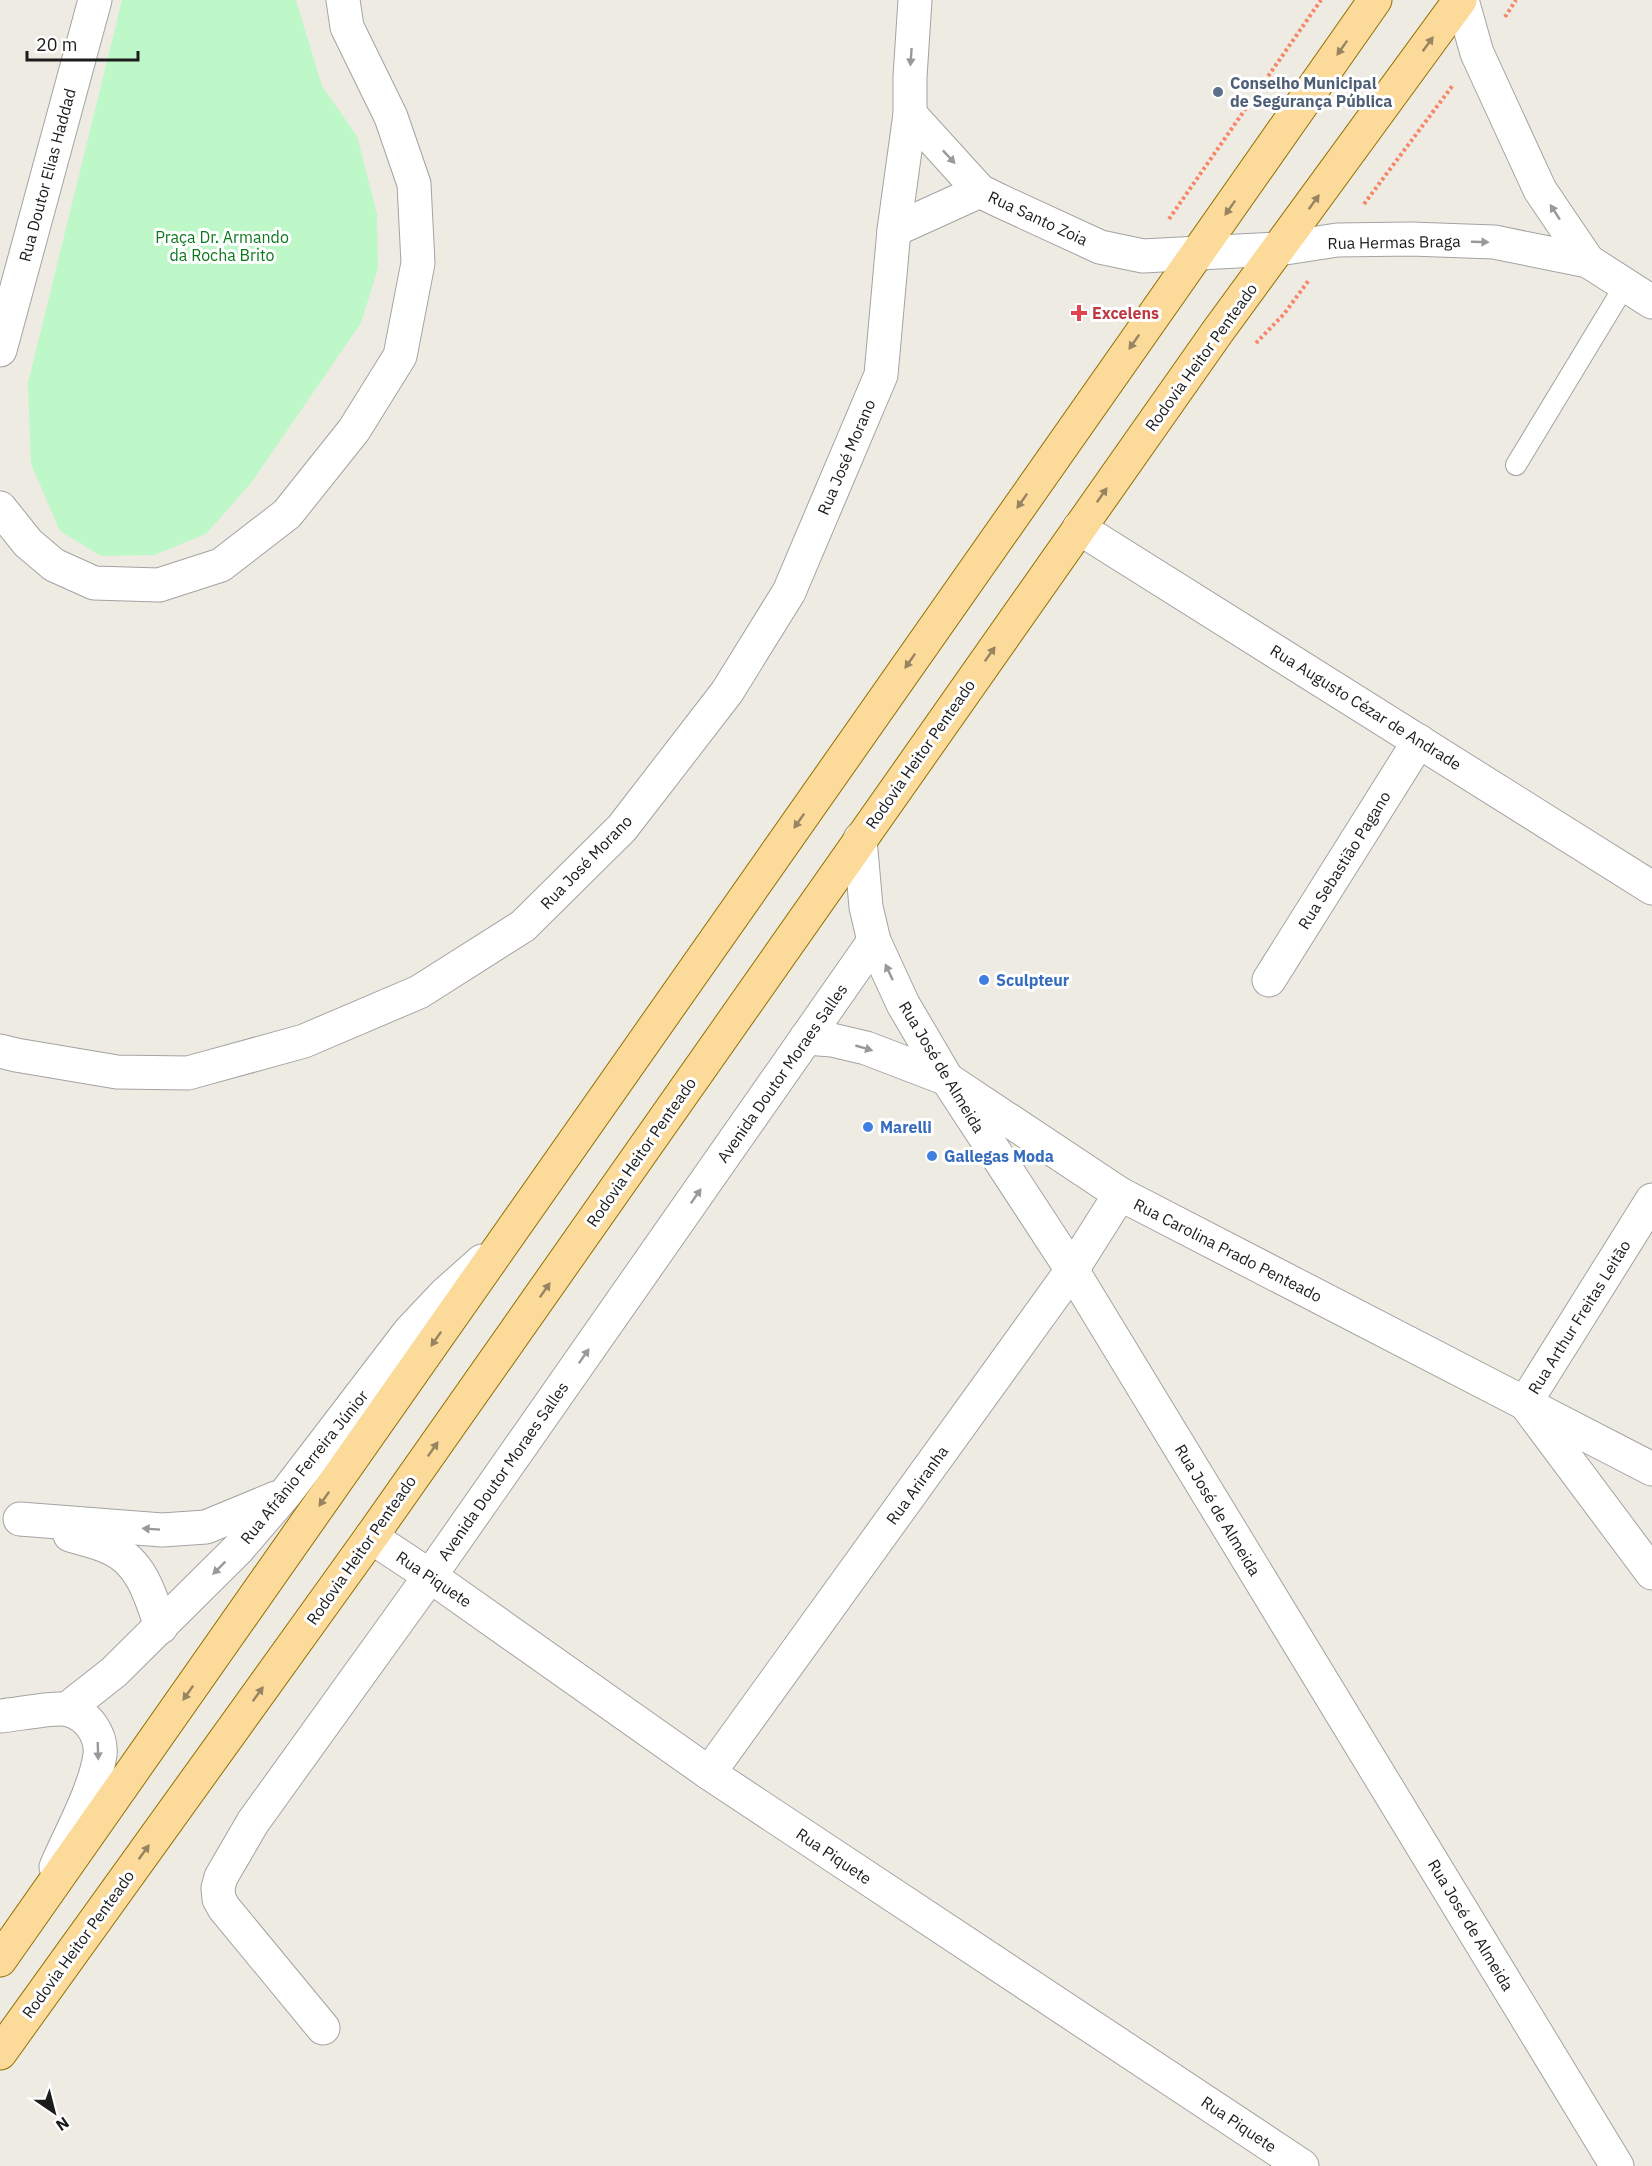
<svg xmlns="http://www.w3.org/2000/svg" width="1652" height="2166" font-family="'IBM Plex Sans',sans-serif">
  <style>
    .park { fill: #bef8c8 }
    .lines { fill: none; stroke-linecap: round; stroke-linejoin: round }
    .service-casing { stroke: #a3a3a3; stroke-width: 22 }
    .minor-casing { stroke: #a3a3a3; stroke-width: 35 }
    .tertiary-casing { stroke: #a3a3a3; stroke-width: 35 }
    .primary-casing { stroke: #937002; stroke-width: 35 }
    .path { stroke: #f88469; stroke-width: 4; stroke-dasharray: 3 3; stroke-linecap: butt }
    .service { stroke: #fff; stroke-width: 20 }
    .minor { stroke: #fff; stroke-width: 33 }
    .tertiary { stroke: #fff; stroke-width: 33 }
    .primary { stroke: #fbda9a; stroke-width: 33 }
    .oneway { fill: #978461 }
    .oneway2 { fill: #999 }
    .service-dot { fill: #5c6f8a; stroke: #fff; stroke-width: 2 }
    .health-dot { fill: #e0444e; stroke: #fff; stroke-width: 2 }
    .shop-dot { fill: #3f7fe0; stroke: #fff; stroke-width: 2 }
    .labels { text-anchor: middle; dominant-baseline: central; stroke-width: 6; stroke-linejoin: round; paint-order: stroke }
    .service-label { font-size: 16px; font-weight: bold; fill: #4e5e75; stroke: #fff; text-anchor: start }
    .street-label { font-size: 16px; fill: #1c1c1c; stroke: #fff }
    .park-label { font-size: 16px; fill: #0c781f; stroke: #fff }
    .health-label { font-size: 16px; font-weight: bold; fill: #be3a42; stroke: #fff; text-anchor: start }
    .shop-label { font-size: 16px; font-weight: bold; fill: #366cbe; stroke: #fff; text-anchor: start }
  </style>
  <rect width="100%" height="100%" fill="#eeebe2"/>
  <path class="park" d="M122,0H296L322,86L357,136L377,214L378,268L361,323L251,483L206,534L154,555L101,556L60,531L31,464L28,383Z"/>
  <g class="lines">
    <g class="service-casing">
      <path id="service" d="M1516,465L1625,285"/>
    </g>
    <g class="minor-casing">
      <g id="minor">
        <path d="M910,114L980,191L996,199L1100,247L1143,256L1199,253"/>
        <path d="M894,230L980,191"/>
        <path d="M0,350L95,0"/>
        <path d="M0,508L28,543L54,565L94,583L159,585L221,565L287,514L354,430L400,356L418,263L414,184L391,117L347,27L343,0"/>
        <path d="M1079,528L1652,888"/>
        <path d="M860,839L866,907L874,941L903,1004L947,1079L1072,1270L1617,2166"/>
        <path d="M1269,980L1419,741"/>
        <path d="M806,1038L832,1040L866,1048L947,1079L1120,1194L1652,1469"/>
        <path d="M0,1051L16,1055L117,1072L188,1073L304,1041L419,992L523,926L622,828L727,692L789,592L881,375L894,230L910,114V77L915,0"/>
        <path d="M1652,1200L1525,1403L1652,1573"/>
        <path d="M20,1519L162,1530L206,1527L276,1498"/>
        <path d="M70,1535C83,1539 98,1542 110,1548C142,1562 151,1597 161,1627"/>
        <path d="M67,1709L114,1672L238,1549L286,1493L410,1331L445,1294L482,1261"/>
        <path d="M0,1716C15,1715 56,1706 69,1710C88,1715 102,1735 100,1755C95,1790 70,1834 56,1867"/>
        <path d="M709,1773L1072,1270L1120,1194"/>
        <path d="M323,2028L224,1908L219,1899L218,1888L221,1877L253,1822L430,1576L874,941"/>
      </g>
    </g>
    <g class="tertiary-casing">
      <g id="tertiary">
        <path d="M1462,0L1477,53L1540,190L1588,261"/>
        <path d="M1199,253L1279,249L1337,240L1411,239L1494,242L1588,261L1652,302"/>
        <path d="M371,1537L430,1576L709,1773L1302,2166"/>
      </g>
    </g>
    <g class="primary-casing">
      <g id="primary">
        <path d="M0,1960L1375,0"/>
        <path d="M0,2053L371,1537L1218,331L1460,0"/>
      </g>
    </g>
    <g class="path">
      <path d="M1505,17L1516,0"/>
      <path d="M1364,204L1453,85"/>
      <path d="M1169,219L1321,0"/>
      <path d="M1256,343L1284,314L1309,280"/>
    </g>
    <use href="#service" class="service"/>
    <use href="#minor" class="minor"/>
    <use href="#tertiary" class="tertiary"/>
    <use href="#primary" class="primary"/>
  </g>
  <defs><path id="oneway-solid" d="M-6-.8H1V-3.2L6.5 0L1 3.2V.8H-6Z" transform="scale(1.5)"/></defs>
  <g class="oneway">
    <use href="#oneway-solid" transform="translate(1428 44) rotate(-54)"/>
    <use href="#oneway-solid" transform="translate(1342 48) rotate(125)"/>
    <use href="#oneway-solid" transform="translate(1314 202) rotate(-54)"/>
    <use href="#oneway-solid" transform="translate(1230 208) rotate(125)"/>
    <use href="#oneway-solid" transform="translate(1134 342) rotate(125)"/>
    <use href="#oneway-solid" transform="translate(1102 495) rotate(-55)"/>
    <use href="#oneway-solid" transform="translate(1022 501) rotate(125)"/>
    <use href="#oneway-solid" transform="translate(990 654) rotate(-55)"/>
    <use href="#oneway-solid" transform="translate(910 661) rotate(125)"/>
    <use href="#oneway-solid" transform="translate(799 821) rotate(125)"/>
    <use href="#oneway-solid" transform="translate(545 1290) rotate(-55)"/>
    <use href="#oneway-solid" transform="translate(436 1339) rotate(125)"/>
    <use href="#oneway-solid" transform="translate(433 1449) rotate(-55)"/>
    <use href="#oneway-solid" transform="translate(324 1499) rotate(125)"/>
    <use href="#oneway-solid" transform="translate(188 1693) rotate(125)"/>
    <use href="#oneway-solid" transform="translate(258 1694) rotate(-54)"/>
    <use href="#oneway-solid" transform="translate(144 1852) rotate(-54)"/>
  </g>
  <g class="oneway2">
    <use href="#oneway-solid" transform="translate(911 57) rotate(94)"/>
    <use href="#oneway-solid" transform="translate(949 157) rotate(47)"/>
    <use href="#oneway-solid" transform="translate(1555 212) rotate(-123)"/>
    <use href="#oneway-solid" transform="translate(1480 242) rotate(2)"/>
    <use href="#oneway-solid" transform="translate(889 972) rotate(-115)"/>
    <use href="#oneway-solid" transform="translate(864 1048) rotate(16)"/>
    <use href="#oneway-solid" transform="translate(696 1196) rotate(-55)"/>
    <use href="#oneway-solid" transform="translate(584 1356) rotate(-55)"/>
    <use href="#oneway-solid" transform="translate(151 1529) rotate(-176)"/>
    <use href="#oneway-solid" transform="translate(219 1568) rotate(135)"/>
    <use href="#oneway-solid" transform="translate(98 1751) rotate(88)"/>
  </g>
  <circle class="service-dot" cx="1218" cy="92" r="6"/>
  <path class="health-dot" d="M1076 304h6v6h6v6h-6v6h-6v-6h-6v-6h6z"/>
  <g class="shop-dot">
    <circle cx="984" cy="980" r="6"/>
    <circle cx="868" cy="1127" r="6"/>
    <circle cx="932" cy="1156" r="6"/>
  </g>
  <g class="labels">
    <g class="service-label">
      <text x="1230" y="83">Conselho Municipal<tspan x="1230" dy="18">de Segurança Pública</tspan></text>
    </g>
    <g class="street-label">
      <text transform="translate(47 175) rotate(-75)">Rua Doutor Elias Haddad</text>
      <text transform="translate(1038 218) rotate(25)">Rua Santo Zoia</text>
      <text transform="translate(1394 242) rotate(-1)">Rua Hermas Braga</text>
      <text transform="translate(1201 357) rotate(-54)">Rodovia Heitor Penteado</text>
      <text transform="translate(846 457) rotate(-67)">Rua José Morano</text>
      <text transform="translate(1366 707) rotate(32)">Rua Augusto Cézar de Andrade</text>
      <text transform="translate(920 754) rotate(-55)">Rodovia Heitor Penteado</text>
      <text transform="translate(1344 860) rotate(-58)">Rua Sebastião Pagano</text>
      <text transform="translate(586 862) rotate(-46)">Rua José Morano</text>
      <text transform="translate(942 1067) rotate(59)">Rua José de Almeida</text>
      <text transform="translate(782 1073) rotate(-55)">Avenida Doutor Moraes Salles</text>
      <text transform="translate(641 1152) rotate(-55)">Rodovia Heitor Penteado</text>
      <text transform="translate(1228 1250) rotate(27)">Rua Carolina Prado Penteado</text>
      <text transform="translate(1579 1317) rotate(-58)">Rua Arthur Freitas Leitão</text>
      <text transform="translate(304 1467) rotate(-51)">Rua Afrânio Ferreira Júnior</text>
      <text transform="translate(503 1471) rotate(-55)">Avenida Doutor Moraes Salles</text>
      <text transform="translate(917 1485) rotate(-54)">Rua Ariranha</text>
      <text transform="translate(1218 1510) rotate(59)">Rua José de Almeida</text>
      <text transform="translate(361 1550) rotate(-55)">Rodovia Heitor Penteado</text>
      <text transform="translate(434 1579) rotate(34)">Rua Piquete</text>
      <text transform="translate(834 1856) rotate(34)">Rua Piquete</text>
      <text transform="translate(1471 1925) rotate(59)">Rua José de Almeida</text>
      <text transform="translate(78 1944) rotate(-54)">Rodovia Heitor Penteado</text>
      <text transform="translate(1239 2124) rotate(34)">Rua Piquete</text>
    </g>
    <g class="park-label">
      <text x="222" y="237">Praça Dr. Armando<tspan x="222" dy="18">da Rocha Brito</tspan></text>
    </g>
    <g class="health-label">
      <text x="1092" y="313">Excelens</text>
    </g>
    <g class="shop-label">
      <text x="996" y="980">Sculpteur</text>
      <text x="880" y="1127">Marelli</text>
      <text x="944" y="1156">Gallegas Moda</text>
    </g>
  </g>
  <g transform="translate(54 2112) rotate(145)" stroke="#ffffff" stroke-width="4.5" paint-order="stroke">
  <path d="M0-4.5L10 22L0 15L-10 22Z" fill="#1c1c1c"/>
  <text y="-9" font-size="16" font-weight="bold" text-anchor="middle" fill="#1c1c1c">N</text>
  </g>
  <path d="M27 51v9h111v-9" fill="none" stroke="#1c1c1c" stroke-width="3"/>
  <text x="36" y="51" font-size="18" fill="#1c1c1c" stroke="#ffffff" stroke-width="4.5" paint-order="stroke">20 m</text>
</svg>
